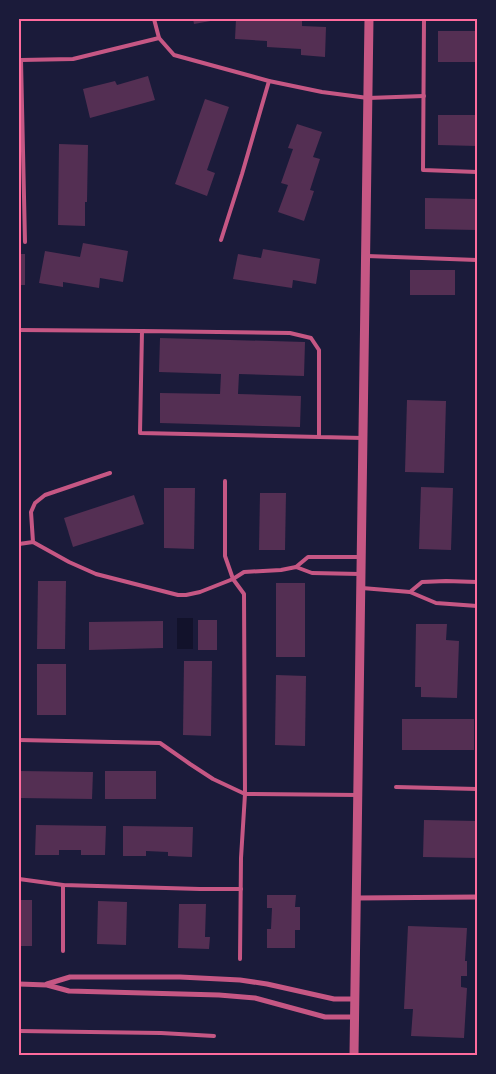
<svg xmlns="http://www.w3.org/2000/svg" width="496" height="1074" font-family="Bitter,serif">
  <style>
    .water { fill: #12122b }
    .building { fill: #542f53 }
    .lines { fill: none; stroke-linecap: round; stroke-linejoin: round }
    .service { stroke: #c65784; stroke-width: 4 }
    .minor { stroke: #c65784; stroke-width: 5 }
    .tertiary { stroke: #c65784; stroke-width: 9 }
    .neatline { fill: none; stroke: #ff6b9d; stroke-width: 2 }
  </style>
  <rect width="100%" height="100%" fill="#1b1b3a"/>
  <rect class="water" x="177" y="618" width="16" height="31"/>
  <g class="building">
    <path d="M193,19H216V20L194,24Z"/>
    <path d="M236,19H302V26L326,27L325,57L301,55V49L267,47V41L235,39Z"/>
    <rect x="438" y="31" width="39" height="31"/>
    <path d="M148,76L155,100L90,118L83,89L115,81L117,85Z"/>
    <path d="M205,99L229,107L207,170L215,173L207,196L175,184Z"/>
    <path d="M438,115H477V146L438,145Z"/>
    <path d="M297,124L322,132L313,157L320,159L310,190L314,191L304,221L278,212L288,185L281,183L293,149L288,148Z"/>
    <path d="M59,144L88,145L87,202H85V226L58,225Z"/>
    <path d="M425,198L477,199V230L425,229Z"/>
    <path d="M83,243L128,251L123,282L100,278L99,288L63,282V287L39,283L45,251L80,257Z"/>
    <path d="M263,249L320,259L316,284L293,280L292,288L233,279L238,254L261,258Z"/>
    <rect x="19" y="254" width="6" height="31"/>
    <rect x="410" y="270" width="45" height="25"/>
    <path d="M160,338L305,342L304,376L239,374L238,394L301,396L300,427L160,423V393L220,394L221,374L159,372Z"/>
    <path d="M407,400L446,401L444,473L405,472Z"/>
    <path d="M421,487L453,488L451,550L419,549Z"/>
    <path d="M164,488H195L194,549L164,548Z"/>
    <path d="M260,493H286L285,550H259Z"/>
    <path d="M134,495L144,524L73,547L64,518Z"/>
    <path d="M38,581H66L65,649H37Z"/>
    <rect x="276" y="583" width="29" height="74"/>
    <rect x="198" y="620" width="19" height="30"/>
    <path d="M163,621V648L89,650V622Z"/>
    <path d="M416,624H447L446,640L459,641L457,698L421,697V687H415Z"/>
    <path d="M184,661H212L211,736L183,735Z"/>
    <rect x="37" y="664" width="29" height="51"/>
    <path d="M276,675L306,676L305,746L275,745Z"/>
    <rect x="402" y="719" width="72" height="31"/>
    <path d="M19,771L93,772L92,799L19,798Z"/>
    <rect x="105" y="771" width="51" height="28"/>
    <path d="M424,820L477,821V858L423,857Z"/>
    <path d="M36,825L106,826L105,855H81V850H59V855H35Z"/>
    <path d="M123,826L193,827L192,857L168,856V852L146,851V856H123Z"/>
    <path d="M267,895H296L295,907H300V930H295V948H267V929H271L272,908H267Z"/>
    <rect x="19" y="900" width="13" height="46"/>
    <path d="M98,901L127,902L126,945L97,944Z"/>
    <path d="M179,904H206L205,937H210L209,949L178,948Z"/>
    <path d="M408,926L467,928L465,961H467V976H461V987L467,988L464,1038L411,1036L413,1009H404Z"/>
  </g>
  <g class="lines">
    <g class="service">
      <path d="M154,19L159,38L174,55L269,81L322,92L368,98L424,96"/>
      <path d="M424,19L423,170L477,172"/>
      <path d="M221,240L242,174L269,81"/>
      <path d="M25,242L21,60L73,59L159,38"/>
      <path d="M367,256L477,260"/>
      <path d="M19,330L142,331"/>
      <path d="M319,437V350L311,338L290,333L142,331L140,433L363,438"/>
      <path d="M225,481V556L233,579L244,594L245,794L241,858L240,959"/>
      <path d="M33,542L31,512L35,503L45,495L110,473"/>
      <path d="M19,544L33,542L69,562L96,574L178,595H186L200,592L233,579L244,572L281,570L296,567L312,573L360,574"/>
      <path d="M296,567L308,557H360"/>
      <path d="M362,588L410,592L436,603L477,606"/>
      <path d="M410,592L422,582L446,581L477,582"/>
      <path d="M19,740L160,743L190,764L213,779L245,794L358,795"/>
      <path d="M396,787L477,789"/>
      <path d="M19,879L63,885L200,889H241"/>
      <path d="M63,951V885"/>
      <path d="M19,1031L161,1033L214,1036"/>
    </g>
    <g class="minor">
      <path d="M357,898L477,897"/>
      <path d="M19,984L47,985L69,991L219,995L255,998L325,1017H355"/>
      <path d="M47,984L70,977H180L240,980L267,984L334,999H355"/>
    </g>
    <path class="tertiary" d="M354,1055L369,19"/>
  </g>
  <rect width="496" height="1074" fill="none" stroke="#1b1b3a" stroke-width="40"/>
  <rect x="20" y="20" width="456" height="1034" class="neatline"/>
</svg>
